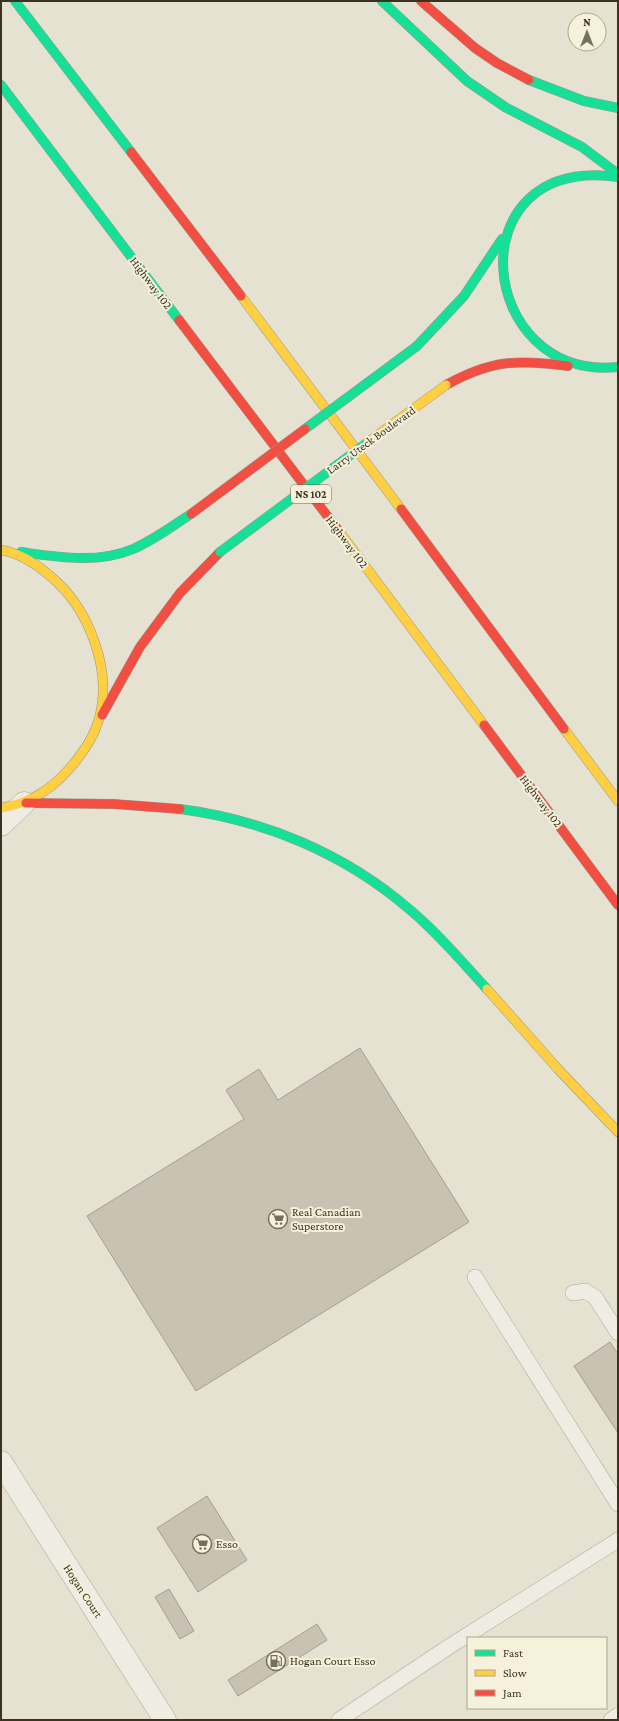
<svg xmlns="http://www.w3.org/2000/svg" width="619" height="1721" font-family="'Crimson Pro',serif">
  <style>
    .building { fill: #c9c2b3; stroke: #a69f91 }
    .lines { fill: none; stroke-linecap: round; stroke-linejoin: round }
    .lane-casing { stroke: #aba79a; stroke-width: 16 }
    .street-casing { stroke: #aba79a; stroke-width: 23 }
    .fast-casing { stroke: #9b978a; stroke-width: 10 }
    .slow-casing { stroke: #9b978a; stroke-width: 10 }
    .jam-casing { stroke: #9b978a; stroke-width: 10 }
    .lane { stroke: #eeece3; stroke-width: 15 }
    .street { stroke: #eeece3; stroke-width: 22 }
    .fast { stroke: #16e098; stroke-width: 9 }
    .slow { stroke: #ffcf43; stroke-width: 9 }
    .jam { stroke: #f24e42; stroke-width: 9 }
    .fast-bridge-casing { stroke: #9b978a; stroke-width: 10; stroke-linecap: butt }
    .slow-bridge-casing { stroke: #9b978a; stroke-width: 10; stroke-linecap: butt }
    .jam-bridge-casing { stroke: #9b978a; stroke-width: 10; stroke-linecap: butt }
    .fast-bridge { stroke: #16e098; stroke-width: 9 }
    .slow-bridge { stroke: #ffcf43; stroke-width: 9 }
    .jam-bridge { stroke: #f24e42; stroke-width: 9 }
    .labels { text-anchor: middle; dominant-baseline: central; stroke-width: 4; stroke-linejoin: round; paint-order: stroke }
    .shield { fill: #f5f1da; stroke: #736b59; stroke-width: 1 }
    .shield-label { font-size: 11px; font-weight: bold; fill: #3b3222 }
    .street-label { font-size: 12px; fill: #3b3222; stroke: #f5f1da }
    .poi-label { font-size: 12px; fill: #3b3222; stroke: #f5f1da; text-anchor: start }
  </style>
  <rect width="100%" height="100%" fill="#e5e2d2"/>
  <g class="building">
    <path d="M360,1048L469,1222L196,1391L87,1216L244,1119L226,1090L259,1069L278,1100Z"/>
    <path d="M610,1342L618,1354V1433L574,1366Z"/>
    <path d="M207,1496L247,1560L198,1592L157,1528Z"/>
    <path d="M169,1589L194,1631L180,1639L155,1597Z"/>
    <path d="M317,1624L327,1640L238,1696L228,1680Z"/>
  </g>
  <g class="lines">
    <g class="lane-casing">
      <g id="lane">
        <path d="M475,1277L618,1504"/>
        <path d="M573,1293L585,1291L595,1297L618,1333"/>
        <path d="M339,1720L450,1646L618,1540"/>
        <path d="M611,1720L618,1715"/>
      </g>
    </g>
    <g class="street-casing">
      <g id="street">
        <path d="M1,825L24,803"/>
        <path d="M1,1462L165,1720"/>
      </g>
    </g>
    <g class="fast-casing">
      <g id="fast">
        <path d="M15,1L131,152"/>
        <path d="M382,1L467,81L505,107L582,147L618,174"/>
        <path d="M529,80L584,101L618,108"/>
        <path d="M1,85L179,320"/>
        <path d="M618,177C453,154 477,382 618,367"/>
        <path d="M417,346L464,296L502,239"/>
        <path d="M21,552C57,557 98,564 133,549C154,540 172,526 191,514"/>
        <path d="M180,809C264,820 344,853 409,909C438,933 462,962 487,989"/>
      </g>
    </g>
    <g class="slow-casing">
      <g id="slow">
        <path d="M241,296L401,509"/>
        <path d="M338,530L484,725"/>
        <path d="M1,550C19,553 35,563 49,575C89,607 114,672 98,722C93,739 82,754 70,768C51,790 30,803 1,808"/>
        <path d="M564,729L618,801"/>
        <path d="M487,989L558,1069L618,1132"/>
      </g>
    </g>
    <g class="jam-casing">
      <g id="jam">
        <path d="M421,1L475,48L497,63L529,80"/>
        <path d="M131,152L241,296"/>
        <path d="M179,320L338,530"/>
        <path d="M446,385C493,359 516,360 568,366"/>
        <path d="M401,509L564,729"/>
        <path d="M102,715L140,647L180,593L220,552"/>
        <path d="M484,725L618,905"/>
        <path d="M26,803L114,804L180,809"/>
      </g>
    </g>
    <use href="#lane" class="lane"/>
    <use href="#street" class="street"/>
    <use href="#fast" class="fast"/>
    <use href="#slow" class="slow"/>
    <use href="#jam" class="jam"/>
    <g class="fast-bridge-casing">
      <g id="fast-bridge">
        <path d="M305,429L417,346"/>
        <path d="M220,552L368,442"/>
      </g>
    </g>
    <g class="slow-bridge-casing">
      <path id="slow-bridge" d="M368,442L446,385"/>
    </g>
    <g class="jam-bridge-casing">
      <path id="jam-bridge" d="M191,514L305,429"/>
    </g>
    <use href="#fast-bridge" class="fast-bridge"/>
    <use href="#slow-bridge" class="slow-bridge"/>
    <use href="#jam-bridge" class="jam-bridge"/>
  </g>
  <defs>
    <g id="supermarket-ring" transform="scale(1)"><circle r="9.5" fill="#f5f1da" stroke="#767060" stroke-width="1.5"/><path d="M-6-5.5h2.5l.6 2H6L4.5 2H-2.5L-4.4-4H-6ZM-1.5 3.2a1.3 1.3 0 1 0 .1 0ZM3 3.2a1.3 1.3 0 1 0 .1 0Z" fill="#767060"/></g>
    <g id="fuel-ring" transform="scale(1)"><circle r="9.5" fill="#f5f1da" stroke="#767060" stroke-width="1.5"/><path d="M-5.5-6h7V0h2V4h1.3V-2.5L3-4.5l.8-.8L6-3V5H2.5V1h-1V6h-7ZM-4.2-4.7v3.2H.2V-4.7Z" fill="#767060"/></g>
  </defs>
  <g fill-rule="evenodd">
    <use href="#supermarket-ring" x="278" y="1219"/>
    <use href="#supermarket-ring" x="202" y="1544"/>
    <use href="#fuel-ring" x="276" y="1661"/>
  </g>
  <g class="labels">
    <rect class="shield" x="291" y="485" width="40" height="18" rx="3"/>
    <g class="shield-label">
      <text x="311" y="494">NS 102</text>
    </g>
    <g class="street-label">
      <text transform="translate(151 283) rotate(53)">Highway 102</text>
      <text transform="translate(371 440) rotate(-36)">Larry Uteck Boulevard</text>
      <text transform="translate(347 542) rotate(53)">Highway 102</text>
      <text transform="translate(541 801) rotate(53)">Highway 102</text>
      <text transform="translate(83 1591) rotate(57)">Hogan Court</text>
    </g>
    <g class="poi-label">
      <text x="292" y="1212">Real Canadian<tspan x="292" dy="14">Superstore</tspan></text>
      <text x="216" y="1544">Esso</text>
      <text x="290" y="1661">Hogan Court Esso</text>
    </g>
  </g>
  <rect width="619" height="1721" fill="none" stroke="#3b3222" stroke-width="4"/>
  <rect x="467" y="1637" width="140" height="72" fill="#f5f1da" stroke="#aba590"/>
  <rect x="475" y="1650" width="20" height="6" fill="#16e098" stroke="#aba590"/>
  <text x="503" y="1657" font-size="12" fill="#3b3222">Fast</text>
  <rect x="475" y="1670" width="20" height="6" fill="#ffcf43" stroke="#aba590"/>
  <text x="503" y="1677" font-size="12" fill="#3b3222">Slow</text>
  <rect x="475" y="1690" width="20" height="6" fill="#f24e42" stroke="#aba590"/>
  <text x="503" y="1697" font-size="12" fill="#3b3222">Jam</text>
  <g transform="translate(587 32)"><circle r="19" fill="#f5f1da" stroke="#aba590"/>
  <path d="M0-3L7 15L0 10L-7 15Z" fill="#767060"/>
  <text y="-6" font-size="11" font-weight="bold" text-anchor="middle" fill="#3b3222">N</text>
  </g>
</svg>
